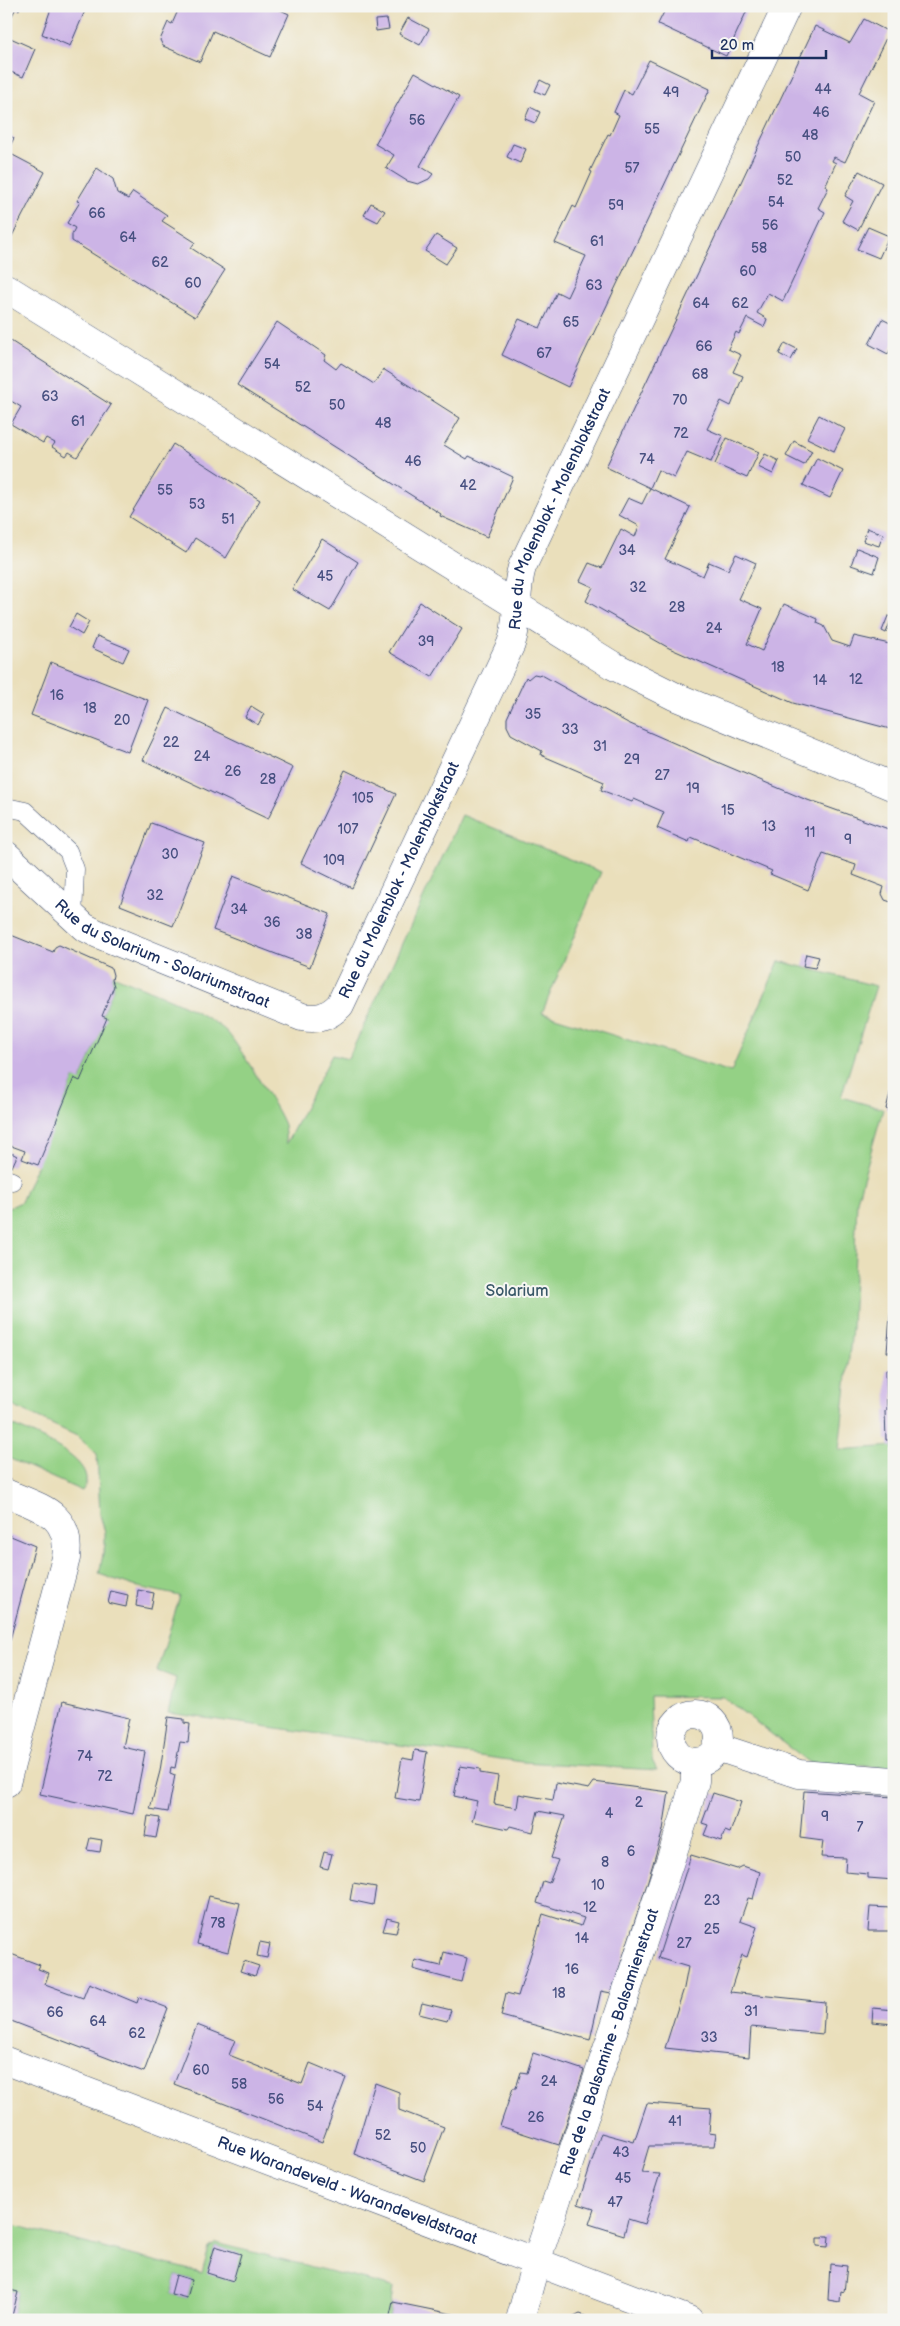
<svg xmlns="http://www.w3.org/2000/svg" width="900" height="2326" font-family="'Balsamiq Sans',sans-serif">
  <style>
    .green { fill: #94d185; stroke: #588072; fill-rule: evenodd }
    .building { fill: #ccb4e6 }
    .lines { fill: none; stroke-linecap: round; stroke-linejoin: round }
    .lane-casing { stroke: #3a496c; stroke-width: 19 }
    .street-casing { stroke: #3a496c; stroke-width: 29 }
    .lane { stroke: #fff; stroke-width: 18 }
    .street { stroke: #fff; stroke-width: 28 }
    .labels { text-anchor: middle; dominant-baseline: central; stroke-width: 4; stroke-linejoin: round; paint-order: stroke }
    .number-label { font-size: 14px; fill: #475080 }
    .street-label { font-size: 16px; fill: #1b2f5e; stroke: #f6f6f2 }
    .park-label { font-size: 16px; fill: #395868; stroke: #f6f6f2 }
  </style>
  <rect width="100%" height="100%" fill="#f6f6f2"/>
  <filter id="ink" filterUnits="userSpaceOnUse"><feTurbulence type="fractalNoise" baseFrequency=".02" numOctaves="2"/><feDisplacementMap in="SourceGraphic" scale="10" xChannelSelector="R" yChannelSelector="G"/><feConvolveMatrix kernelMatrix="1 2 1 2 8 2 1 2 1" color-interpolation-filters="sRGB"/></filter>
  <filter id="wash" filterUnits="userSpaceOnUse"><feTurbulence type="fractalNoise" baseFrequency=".0096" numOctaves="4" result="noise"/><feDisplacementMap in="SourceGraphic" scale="20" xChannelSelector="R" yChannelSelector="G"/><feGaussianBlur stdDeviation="1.12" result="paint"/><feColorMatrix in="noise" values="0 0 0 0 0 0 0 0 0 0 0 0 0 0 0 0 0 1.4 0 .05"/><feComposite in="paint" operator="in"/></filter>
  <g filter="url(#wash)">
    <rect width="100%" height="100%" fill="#eadfbb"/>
    <g class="green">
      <path d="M462,815L601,872L542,1013L731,1072L779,961L876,986L841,1097L883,1109L857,1200L852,1329L839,1450L894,1446V1768L808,1762L723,1697L650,1696L652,1760L657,1770L523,1762L168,1713L176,1678L157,1671L180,1596L134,1586L99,1574L105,1545V1532L100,1515L97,1454L77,1436L6,1403V1209L21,1202L74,1078L81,1080L106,1018L102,1016L114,986L112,980L113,975C145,989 201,1009 226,1031C235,1039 281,1114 284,1125C285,1131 285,1139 286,1144L332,1055L348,1059Z"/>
      <path d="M6,1423C25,1431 105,1460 82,1491L6,1457Z"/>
      <path d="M6,2223L202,2273L209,2248L216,2243L393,2287L389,2320H19L12,2316L18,2292L6,2289ZM215,2246L240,2254L207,2273ZM176,2275L192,2280L187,2298L171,2294Z"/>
    </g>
    <g id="blocks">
      <g class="building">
        <path d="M6,6H20L19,10L16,8L8,23L6,22Z"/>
        <path d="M52,6H87L70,46L42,34Z"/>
        <path d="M180,6H272L289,14L270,57L213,31L200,62L163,46L160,40L168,22L172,24Z"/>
        <path d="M667,6H749L726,56L658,24Z"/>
        <path d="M408,18L429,29L420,45L399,34Z"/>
        <path d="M387,19L389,29L376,31L375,20Z"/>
        <path d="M864,19L889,32L859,93L874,101L845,162L834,157L832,161L836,163L825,186L828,188L818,208L825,212L783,301L768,293L757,313L767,319L764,327L747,318L739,334L736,332L728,349L741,355L733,372L743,376L731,406L721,401L707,429L723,436L711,462L687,452L674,478L658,470L650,488L606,467L815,26L850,43Z"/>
        <path d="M6,36L35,49L23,77L6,70Z"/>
        <path d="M649,60L710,89L568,387L502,355L519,319L540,328L557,292L567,297L586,256L555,243L573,206L576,208L592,172L590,171L608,134L610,135L619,115L614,112L624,90L632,94Z"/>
        <path d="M415,72L459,97L420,166L433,174L429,179L418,184L407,181L386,168L394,155L375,144Z"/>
        <path d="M540,80L550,85L545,95L535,91Z"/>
        <path d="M530,107L540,112L535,123L525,119Z"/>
        <path d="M6,134L14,138L7,152L45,172L10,240L6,238Z"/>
        <path d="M513,144L526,149L520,163L507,157Z"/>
        <path d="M97,168L113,179L117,193L128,199L133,192L167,215L162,221L195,242L191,248L225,270L195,317L72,241V234L75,228L67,223L80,202L77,201Z"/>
        <path d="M859,171L882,183L858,230L842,221L853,201L845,196Z"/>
        <path d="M371,203L385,211L378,222L364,215Z"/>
        <path d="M868,227L889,236L879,258L857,249Z"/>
        <path d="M436,235L457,248L446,264L425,251Z"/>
        <path d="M882,319L894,325V343L888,354L869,344Z"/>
        <path d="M277,322L326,355L324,360L336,369L341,363L374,384L383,369L460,418L444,445L467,459L469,456L513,477L487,537L440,516L441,514L237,385Z"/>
        <path d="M6,338L111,405L77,457L69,452L66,456L52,447L55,443L46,438L43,443L11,424L21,407L6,398Z"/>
        <path d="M785,343L797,349L791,360L779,354Z"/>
        <path d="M819,415L845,429L834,451L807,438Z"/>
        <path d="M727,438L759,452L747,478L715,464Z"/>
        <path d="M794,441L812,451L804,465L786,456Z"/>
        <path d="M173,444L260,500L226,558L195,538L186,553L129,517Z"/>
        <path d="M765,454L779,461L773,474L758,467Z"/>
        <path d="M817,458L843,471L830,498L803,485Z"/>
        <path d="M650,488L690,507L665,559L703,576L709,562L728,570L736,554L756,563L739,599L762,609L747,644L762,651L784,604L818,619L817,623L824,626L832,641L850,647L854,636L894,645V730L793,703L669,648L586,601L593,587L580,581L589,563L602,568L621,529L635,537L639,526L619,515L628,498L642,504Z"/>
        <path d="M867,528L883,534L879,546L863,541Z"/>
        <path d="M322,539L358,562L330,611L292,589Z"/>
        <path d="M857,548L879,557L874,573L851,565Z"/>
        <path d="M420,602L462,629L432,677L389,652Z"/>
        <path d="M76,614L89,622L82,635L69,627Z"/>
        <path d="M888,616L892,617L886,633L882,631Z"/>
        <path d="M97,636L129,649L123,662L92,648Z"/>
        <path d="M51,662L148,700L128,752L31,715Z"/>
        <path d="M534,674L539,675L540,674L628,723L722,764L802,798L894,831V903L885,900L882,894L884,887L853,875L856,865L823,854L808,890L770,874L772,871L691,837L689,842L657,828L664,812L634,799L632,802L601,790L604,782L541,755L542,751L511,734L507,726V718L526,677L528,679Z"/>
        <path d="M251,706L264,714L258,725L245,717Z"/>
        <path d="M168,708L293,768L268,819L143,760Z"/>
        <path d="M345,770L396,794L352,888L301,863Z"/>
        <path d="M151,823L205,843L173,926L120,905Z"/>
        <path d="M233,876L330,914L310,967L213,930Z"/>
        <path d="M6,933L53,952L55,947L59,945L111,968L113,975L112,980L114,986L102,1016L107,1018L80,1081L74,1078L38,1165L22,1159L25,1151L6,1144Z"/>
        <path d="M806,954L819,957L815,968L803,966Z"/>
        <path d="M893,1082H894V1112L886,1109Z"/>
        <path d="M6,1150L17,1156L12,1167L6,1165Z"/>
        <path d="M892,1294L894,1446L889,1447V1440H886L885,1411L887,1410L886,1370H890L891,1352H887Z"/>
        <path d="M6,1534L35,1546L7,1651L6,1650Z"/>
        <path d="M138,1590L154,1593L151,1609L136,1606Z"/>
        <path d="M111,1591L128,1595L126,1607L108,1603Z"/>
        <path d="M62,1702L129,1718L123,1747L145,1752L133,1814L40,1794Z"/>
        <path d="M168,1717L184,1719V1723L190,1724L188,1743L180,1742L175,1768L171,1767L170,1773L175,1775L168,1812L150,1809L160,1771Z"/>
        <path d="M415,1750L427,1752L419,1802L395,1798L402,1758L413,1760Z"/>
        <path d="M460,1766L480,1769V1773L498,1776L494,1804L517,1808L519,1794L553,1800L556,1783L589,1789L594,1782L669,1792L663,1830L646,1887L611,1993L601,1991L590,2040L501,2016L506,1993L518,1996L543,1914L581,1926L584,1918L537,1903L543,1881L549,1883L558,1860L551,1858L565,1816L538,1811L533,1832L510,1826L508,1829L472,1821L477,1801L454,1796Z"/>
        <path d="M804,1791L894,1797V1880L868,1878V1874L845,1872L846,1858L821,1857L823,1841L800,1838Z"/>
        <path d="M713,1793L741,1802L730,1833L725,1831L721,1841L704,1835L708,1825L702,1823Z"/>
        <path d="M148,1816L160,1818L156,1838L145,1836Z"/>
        <path d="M90,1838L102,1840L100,1852L87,1850Z"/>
        <path d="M324,1852L332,1854L328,1869L320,1867Z"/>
        <path d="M691,1855L737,1869L743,1866L760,1872L753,1899L748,1898L740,1921L757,1927L747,1957L742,1955L730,1992L825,2002L823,2034L751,2027L749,2057L665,2048L684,1988L688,1967L658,1958Z"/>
        <path d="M353,1883L376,1887L373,1905L350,1900Z"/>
        <path d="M209,1896L240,1903L228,1952L197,1944Z"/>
        <path d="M870,1907L892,1908L890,1931H868Z"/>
        <path d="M387,1918L399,1921L396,1933L383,1931Z"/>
        <path d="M260,1942L270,1944L267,1958L257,1956Z"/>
        <path d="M444,1952L467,1958L461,1982L413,1969L415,1960L441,1966Z"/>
        <path d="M11,1954L40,1965L38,1969L49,1973L45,1984L83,1998L89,1983L137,2003L139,1997L168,2008L144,2072L6,2019V1956Z"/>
        <path d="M244,1961L259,1966L255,1976L240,1971Z"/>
        <path d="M422,2003L451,2010L447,2021L419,2014Z"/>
        <path d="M873,2008L894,2010V2024L872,2022Z"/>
        <path d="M197,2025L235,2040L229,2055L302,2084L310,2063L346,2078L322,2142L174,2084Z"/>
        <path d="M533,2053L584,2070L559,2145L500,2126L513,2088H516L521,2072L527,2073Z"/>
        <path d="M375,2083L399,2092V2110L444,2127L424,2181L354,2154Z"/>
        <path d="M647,2103L711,2108L709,2133L716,2134L714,2146H649L641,2173L660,2174L644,2224L628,2219L624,2235L589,2224L594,2209L578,2204L601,2133L634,2142Z"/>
        <path d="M824,2236H829L828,2247L817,2246V2238H823Z"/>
        <path d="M215,2246L241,2254L233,2281L207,2273Z"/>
        <path d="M830,2264L847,2266L844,2292L841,2291L840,2302L828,2300Z"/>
        <path d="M176,2275L192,2280L187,2298L171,2294Z"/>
        <path d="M6,2289L18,2292L12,2316L19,2318V2320H6Z"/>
        <path d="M393,2302L477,2319V2320H389Z"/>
        <path d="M580,2314L595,2320H568Z"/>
      </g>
    </g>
  </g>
  <g filter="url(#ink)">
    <use href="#blocks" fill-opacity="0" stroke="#3a496c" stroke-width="1"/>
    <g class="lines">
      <g class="lane-casing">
        <g id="lane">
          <path d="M6,807L25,811L68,851L75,869L73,917"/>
          <path d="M6,1179L12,1181"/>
        </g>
      </g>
      <g class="street-casing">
        <g id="street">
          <path d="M6,288L612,665L674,696L894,787"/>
          <path id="s1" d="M6,855L84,927L98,934L302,1017C318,1020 328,1017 340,1005L511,644C520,619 514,593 522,567L787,6"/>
          <path d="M6,1493C40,1508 72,1513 66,1558L6,1783"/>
          <circle cx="695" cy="1738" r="24"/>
          <path d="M717,1747L799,1774L894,1781"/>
          <path id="s2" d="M6,2061L689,2320"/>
          <path id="s3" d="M520,2320L536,2262L684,1819L695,1781V1763"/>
        </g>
      </g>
      <use href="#lane" class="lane"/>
      <use href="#street" class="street"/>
    </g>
  </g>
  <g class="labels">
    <g class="number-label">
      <text x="823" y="89">44</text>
      <text x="671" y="92">49</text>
      <text x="821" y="112">46</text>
      <text x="417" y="120">56</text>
      <text x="652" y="129">55</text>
      <text x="810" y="135">48</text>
      <text x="793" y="157">50</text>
      <text x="632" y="168">57</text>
      <text x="785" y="180">52</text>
      <text x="776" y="202">54</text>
      <text x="616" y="205">59</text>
      <text x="97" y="213">66</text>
      <text x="770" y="225">56</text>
      <text x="128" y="237">64</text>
      <text x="597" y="241">61</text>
      <text x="759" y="248">58</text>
      <text x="160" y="262">62</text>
      <text x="748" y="271">60</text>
      <text x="193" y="283">60</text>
      <text x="594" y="285">63</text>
      <text x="701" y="303">64</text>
      <text x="740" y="303">62</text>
      <text x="571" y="322">65</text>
      <text x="704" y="346">66</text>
      <text x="544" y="353">67</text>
      <text x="272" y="364">54</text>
      <text x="700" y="374">68</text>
      <text x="303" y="387">52</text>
      <text x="50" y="396">63</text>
      <text x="680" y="400">70</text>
      <text x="337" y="405">50</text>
      <text x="78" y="421">61</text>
      <text x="383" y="423">48</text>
      <text x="681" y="433">72</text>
      <text x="647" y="459">74</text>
      <text x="413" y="461">46</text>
      <text x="468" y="485">42</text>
      <text x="165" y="490">55</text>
      <text x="197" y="504">53</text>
      <text x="228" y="519">51</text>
      <text x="627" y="550">34</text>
      <text x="325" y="576">45</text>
      <text x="638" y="587">32</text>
      <text x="677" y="607">28</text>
      <text x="714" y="628">24</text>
      <text x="426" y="641">39</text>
      <text x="778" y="667">18</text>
      <text x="856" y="679">12</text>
      <text x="820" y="680">14</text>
      <text x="57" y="695">16</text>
      <text x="90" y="708">18</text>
      <text x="533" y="714">35</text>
      <text x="122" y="720">20</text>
      <text x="570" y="729">33</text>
      <text x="171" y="742">22</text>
      <text x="600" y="746">31</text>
      <text x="202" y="756">24</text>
      <text x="632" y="759">29</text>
      <text x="233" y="771">26</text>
      <text x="662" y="775">27</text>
      <text x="268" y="779">28</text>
      <text x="693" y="788">19</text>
      <text x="363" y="798">105</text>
      <text x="728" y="810">15</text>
      <text x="769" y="826">13</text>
      <text x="348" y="829">107</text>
      <text x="810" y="832">11</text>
      <text x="848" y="839">9</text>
      <text x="170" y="854">30</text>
      <text x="334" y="860">109</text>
      <text x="155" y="895">32</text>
      <text x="239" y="909">34</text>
      <text x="272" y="922">36</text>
      <text x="304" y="934">38</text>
      <text x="85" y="1756">74</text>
      <text x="105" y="1776">72</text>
      <text x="639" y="1802">2</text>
      <text x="609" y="1813">4</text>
      <text x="825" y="1816">9</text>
      <text x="860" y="1827">7</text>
      <text x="631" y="1851">6</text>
      <text x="605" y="1862">8</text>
      <text x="598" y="1885">10</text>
      <text x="712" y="1900">23</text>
      <text x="590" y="1907">12</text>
      <text x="218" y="1923">78</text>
      <text x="712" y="1929">25</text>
      <text x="582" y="1938">14</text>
      <text x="684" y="1943">27</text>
      <text x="572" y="1969">16</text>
      <text x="559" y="1993">18</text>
      <text x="751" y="2011">31</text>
      <text x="55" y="2012">66</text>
      <text x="98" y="2021">64</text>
      <text x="137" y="2033">62</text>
      <text x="709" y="2037">33</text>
      <text x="201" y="2070">60</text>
      <text x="549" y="2081">24</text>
      <text x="239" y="2084">58</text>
      <text x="276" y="2099">56</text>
      <text x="315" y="2106">54</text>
      <text x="536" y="2117">26</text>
      <text x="675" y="2121">41</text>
      <text x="383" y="2135">52</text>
      <text x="418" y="2148">50</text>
      <text x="621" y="2152">43</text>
      <text x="623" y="2178">45</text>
      <text x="615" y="2202">47</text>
    </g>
    <g class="street-label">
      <text stroke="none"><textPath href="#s1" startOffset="928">Rue du Molenblok - Molenblokstraat</textPath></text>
      <text stroke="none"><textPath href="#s1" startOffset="522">Rue du Molenblok - Molenblokstraat</textPath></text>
      <text stroke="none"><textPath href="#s1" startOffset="188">Rue du Solarium - Solariumstraat</textPath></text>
      <text stroke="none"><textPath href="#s3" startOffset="292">Rue de la Balsamine - Balsamienstraat</textPath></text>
      <text stroke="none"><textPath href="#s2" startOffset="365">Rue Warandeveld - Warandeveldstraat</textPath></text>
    </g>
    <g class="park-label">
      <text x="517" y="1291">Solarium</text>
    </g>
  </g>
  <rect width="900" height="2326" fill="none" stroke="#f6f6f2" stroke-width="25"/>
  <path d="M712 50v8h114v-8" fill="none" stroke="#1b2f5e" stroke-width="2.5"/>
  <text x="720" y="50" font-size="15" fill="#1b2f5e" stroke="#f6f6f2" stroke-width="4" paint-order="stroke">20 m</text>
</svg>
